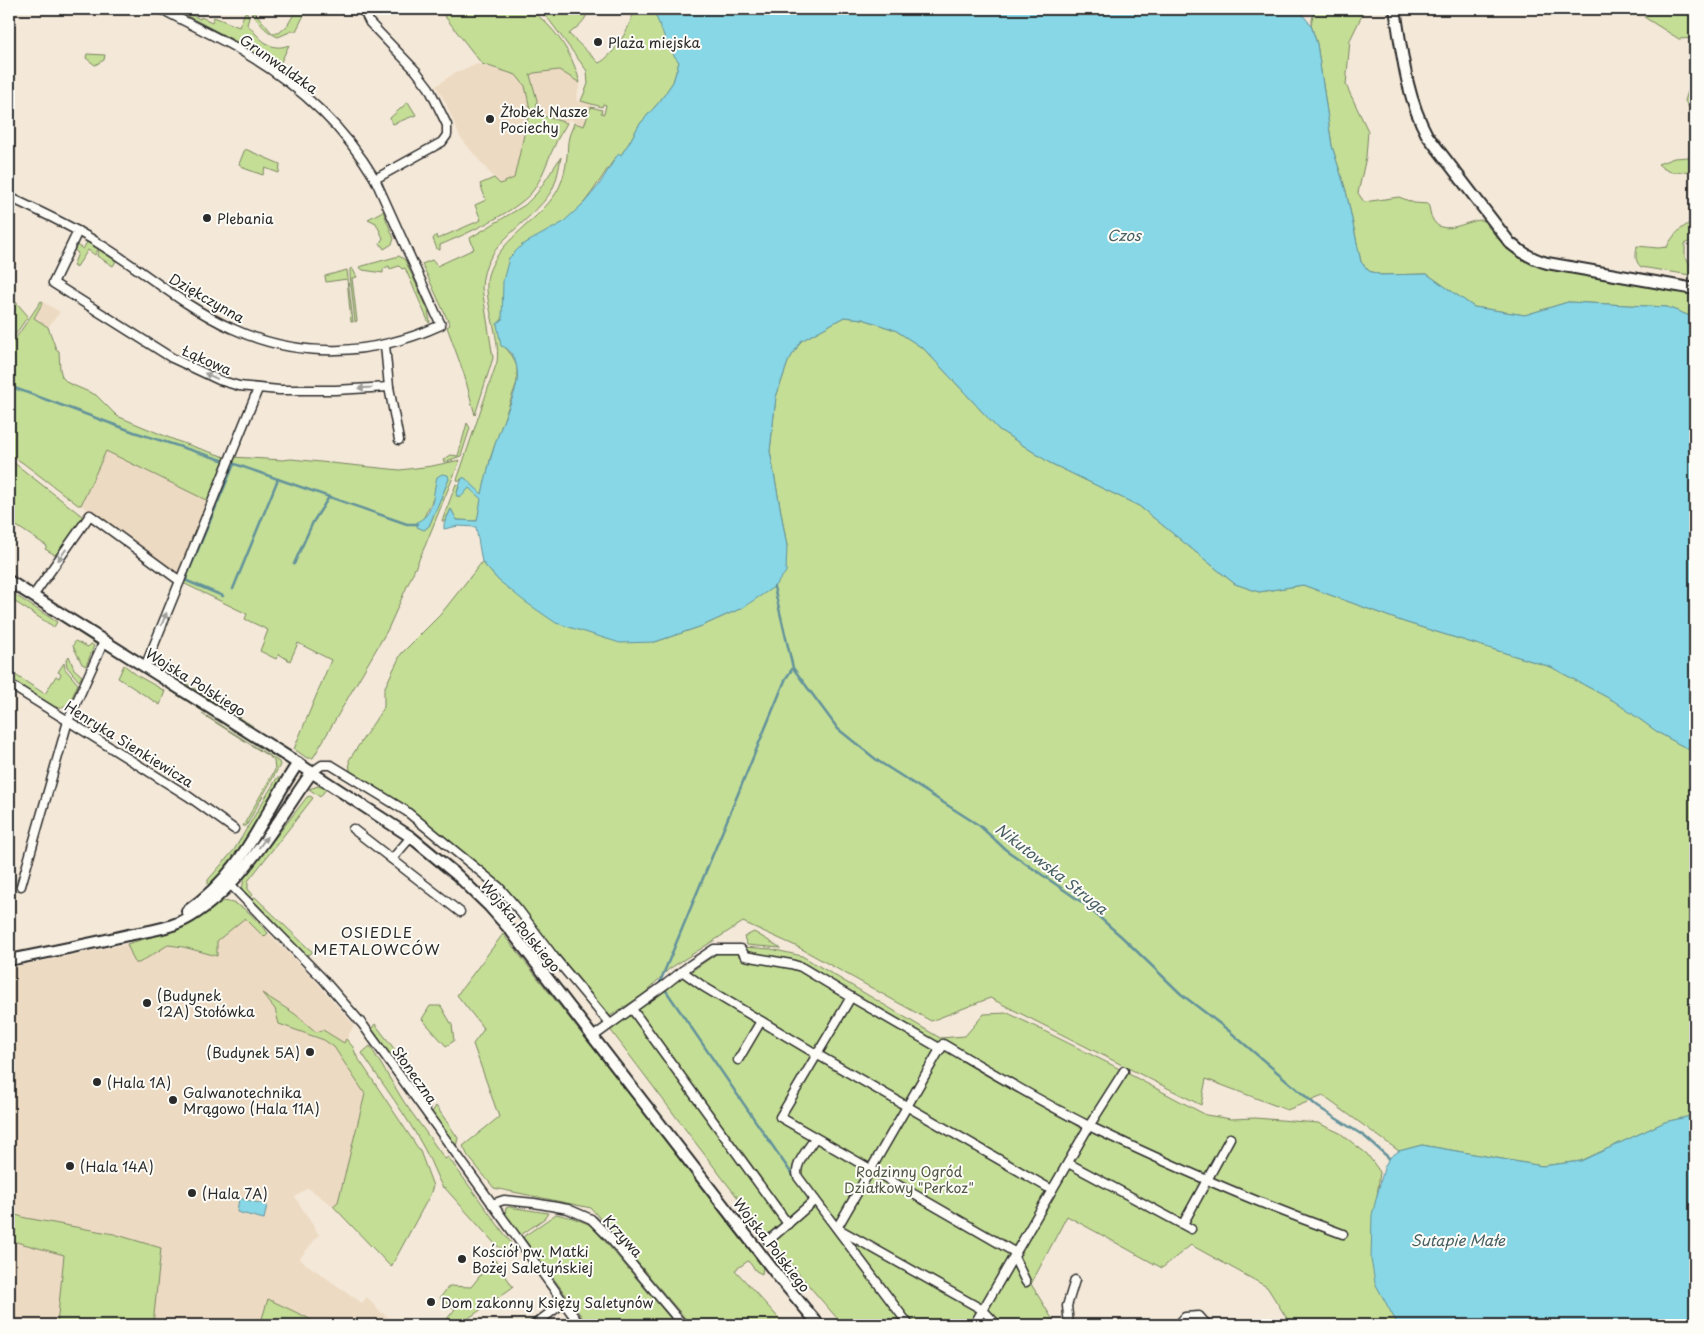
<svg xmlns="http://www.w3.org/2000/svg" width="1704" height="1334" font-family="'Playpen Sans',sans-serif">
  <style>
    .built { fill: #eddac2 }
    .green { fill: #c4de95; stroke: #788460; fill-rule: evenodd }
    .water { fill: #88d7e6; stroke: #63929b }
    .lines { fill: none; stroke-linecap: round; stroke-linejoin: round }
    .stream { stroke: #63929b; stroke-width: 2.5 }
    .minor-casing { stroke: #2b2b2b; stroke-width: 11 }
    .tertiary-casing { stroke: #2b2b2b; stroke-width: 14 }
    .minor { stroke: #fdfcf7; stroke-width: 8 }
    .tertiary { stroke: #fdfcf7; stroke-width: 10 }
    .oneway { fill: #9e9e9b }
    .poi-dot { fill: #2b2b2b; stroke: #fdfcf7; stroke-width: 2 }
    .labels { text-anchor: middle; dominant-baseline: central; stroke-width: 4; stroke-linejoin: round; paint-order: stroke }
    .poi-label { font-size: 14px; fill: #2b2b2b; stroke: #fdfcf7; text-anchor: start }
    .street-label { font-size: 14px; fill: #2b2b2b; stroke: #fdfcf7 }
    .park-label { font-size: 14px; fill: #515846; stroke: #fdfcf7 }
    .water-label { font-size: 15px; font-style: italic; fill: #475f63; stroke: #fdfcf7 }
    .neighbourhood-label { font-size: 15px; letter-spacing: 1px; fill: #2b2b2b; stroke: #fdfcf7 }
  </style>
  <rect width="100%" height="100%" fill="#f4e8d8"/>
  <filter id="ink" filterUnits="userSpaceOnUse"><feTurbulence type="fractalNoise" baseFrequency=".02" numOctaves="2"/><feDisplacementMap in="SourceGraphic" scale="10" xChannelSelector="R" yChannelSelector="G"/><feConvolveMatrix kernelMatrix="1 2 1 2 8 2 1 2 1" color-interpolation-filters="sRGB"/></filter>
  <g filter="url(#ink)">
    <g class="built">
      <path d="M478,64L516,75L525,86L530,109L514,178L499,184L460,137L445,101L436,86L456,72Z"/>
      <path d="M559,70L580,83L576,100L592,104L584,126L569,119L567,123L536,114L537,100L530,76L534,73Z"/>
      <path d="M43,302L60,312L48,327L34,318Z"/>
      <path d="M106,451L208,501L180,573H173L81,505Z"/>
      <path d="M245,918L264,937L268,933L313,978L354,1025L344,1044L323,1030L317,1033L295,1014L263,994L275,1009L279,1024L324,1040L334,1047L365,1095L338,1202L333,1206L308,1188L295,1197L319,1235L299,1259L362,1303L367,1297L378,1310L399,1325H319L306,1317L268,1300L260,1325H153L161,1248L114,1234L26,1218L9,1213V968L127,944L135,963H139L168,945L217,956L216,941Z"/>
      <path d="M9,1240L64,1255L57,1325H9Z"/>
    </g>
    <g class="green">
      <path d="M174,9H180L200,19L201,17L212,22L214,17L239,27L246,10L249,18L247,24C259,37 269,53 289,45L278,68L239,43Z"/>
      <path d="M249,9H252L272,33H279L287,26L297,9H307L296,31H292L278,37C264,31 258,21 249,9Z"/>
      <path d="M439,9H531C536,15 543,19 548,25C563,40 575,62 580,83L559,70L534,73L530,75L537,100L536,114L567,123C563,131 557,138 554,147C547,161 542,179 532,192C517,211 464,235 440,245V250L437,249L433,239L436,235L437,239L481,220L475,205L486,200L480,184L494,178L500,184L514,178L530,109L525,86L516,75L482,64Z"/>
      <path d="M538,9H588C587,21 577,27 569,34L599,63C614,56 632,25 634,9H650C662,19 667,47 679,62L673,82L660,101L639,125L629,143L621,155L619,154L616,157C598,181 587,206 561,224C544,236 524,242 509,258L502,320L497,324L505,347L513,357L517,367V382L491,456L482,495L465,478L461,479L460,481L457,480L497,362C501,335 482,299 488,275C498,241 534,224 554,196C562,185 566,169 567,156C568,150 567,143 569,137C570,132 573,128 574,123L584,126L591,107L602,110L601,113L604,114L606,105L603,104L602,107L581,101L588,84L587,71L550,21Z"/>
      <path d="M1318,9H1365L1350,40L1346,85L1368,131L1366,157L1358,193L1364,202L1399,197L1414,203L1428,204C1430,208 1430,216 1433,220C1443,238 1469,219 1483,220C1497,239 1511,254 1532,265L1682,293L1695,294V318L1667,307L1568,302L1525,315L1474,307L1427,274L1381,275L1369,271L1361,262L1346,191L1332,146L1317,44L1311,25L1314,11Z"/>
      <path d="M1653,9H1695V38L1679,39L1644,17Z"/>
      <path d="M87,54L105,55L104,60L95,65L86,58Z"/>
      <path d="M1695,84V117L1685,101L1688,91Z"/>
      <path d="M408,102L416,115L393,124L390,118Z"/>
      <path d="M245,149L280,164L279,173L265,168L263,175L246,169L239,164Z"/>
      <path d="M1695,154V169C1680,173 1671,176 1658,164L1674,158L1689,157Z"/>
      <path d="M561,157C559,168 557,180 552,190C530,226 483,241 482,288L493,358L475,415L464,374L447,327L450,325L422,264L432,260L437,266L474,249L470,238L525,205L537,193Z"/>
      <path d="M383,211L394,239L392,244L384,249L380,243L383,238L376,223L368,219Z"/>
      <path d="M1695,220V238L1685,244V257L1694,270L1690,275L1641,267C1634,260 1636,255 1637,246L1658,248L1667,247C1673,234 1682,227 1695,220Z"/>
      <path d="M87,242L98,249L95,255L88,250L76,268L73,266L78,253L73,249L75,244L83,249Z"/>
      <path d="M99,250L116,261L113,266L97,256Z"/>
      <path d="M399,256L405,260L428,310L430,322L429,323L405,268L402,269L399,266L390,269L389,266L383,269V273L363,270L359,267Z"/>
      <path d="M352,268L357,277L352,278L357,321L355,322L350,275V269Z"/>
      <path d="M347,270L353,322H351L347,279L326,282L325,276Z"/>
      <path d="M9,294L28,316L9,344Z"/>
      <path d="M41,301L43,302L34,318L48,327L56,349L59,351L60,369L62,377L68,383L96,395L117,416L177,441L225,457L208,501L106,451L81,505H78L23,463L9,454V348Z"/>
      <path d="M844,317L863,319L895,330L924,349L966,394L998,429L1050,463L1139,506L1235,584L1259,592L1303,585L1404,622L1551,667L1614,701L1659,733L1695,753V1115L1665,1122L1581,1161L1542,1166L1422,1145L1399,1151L1323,1096L1287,1110L1206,1079L1201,1105L990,998L931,1021L798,947L743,922L669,969L643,995L610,1016L499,883L411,810L350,771L349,760L384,707V689L401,654L440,615L482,562L498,580L655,642L702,626L742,608L787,546L770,451L776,397L788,362L801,341Z"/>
      <path d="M467,423L470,428L461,456L444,462L443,460L451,455L458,456Z"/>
      <path d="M232,457L283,460L291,459L400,470L432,466L460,460L425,546L388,629L313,758H307L294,749L331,660L298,643L290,661L279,654L276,659L260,651L268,630L245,619L247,614L183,583ZM449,479L429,526L424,530L423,519L434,497L436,481Z"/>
      <path d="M9,459L82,516L83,521L57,556L45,549L47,546L9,521Z"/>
      <path d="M456,484L459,485L457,493L459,497L469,488L482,499L477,521L457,520L451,509L445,521H442Z"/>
      <path d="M9,585L95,640L97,645L9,587Z"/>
      <path d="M9,591L57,622L54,627L9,598Z"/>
      <path d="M75,641L88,647L91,644L94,646L86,666L82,664L73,646Z"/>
      <path d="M69,656L74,669L82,676L79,681L67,667L66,660Z"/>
      <path d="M151,661L253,726L250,728L153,666Z"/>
      <path d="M64,663L65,669L78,684L69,704L60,708L56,707L55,709L9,680V671L45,694L56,676L59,678L61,674L58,672Z"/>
      <path d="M124,665L138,676L165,691L160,705L118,678Z"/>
      <path d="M171,691L178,693L280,758L278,759Z"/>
      <path d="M202,713L279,762L280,765L246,826H243L275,770L274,761L270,757L202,714Z"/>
      <path d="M277,778H284L248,841L211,888L208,884V880L234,850Z"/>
      <path d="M318,786L326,789L320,797L309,789Z"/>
      <path d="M310,796L313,798L248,881V889L253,895L249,898L242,890L244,878L307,797Z"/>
      <path d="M255,897L308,948L313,952L305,957L251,900Z"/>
      <path d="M221,901C244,902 254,918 268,933L264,937L245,918L217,941V956L183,947L168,945L139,963H135L127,944C164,933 191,926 221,901Z"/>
      <path d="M754,932L781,948L747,945L744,937Z"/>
      <path d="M503,934L757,1256L763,1267L762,1274L756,1271L748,1261L735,1270L785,1325H691L591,1208L494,1188L468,1156L463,1146L499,1117L473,1044L484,1029L457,995Z"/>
      <path d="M728,946L771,949L802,956L940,1038L965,1036L984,1014L1008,1013L1112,1065L1206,1115L1231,1119L1255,1118L1318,1123L1340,1133L1367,1154L1380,1172L1372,1237L1376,1283L1398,1325H1291L1267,1287L1191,1245L1162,1268L1067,1216L1031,1284L1056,1325H843C759,1231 685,1128 609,1028Z"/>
      <path d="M262,993L295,1014L316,1032L323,1030L344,1043L346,1039L353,1047L356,1055L420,1151L433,1186L430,1195L391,1267L333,1206L338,1202L365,1094L334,1047L324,1040L279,1024L275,1009Z"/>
      <path d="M430,1006H441L452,1025L454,1041L446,1046L422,1019Z"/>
      <path d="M375,1024L416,1077L409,1082L410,1075L396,1056H390L373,1033L372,1028Z"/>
      <path d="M370,1046L404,1102L445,1159L448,1157L514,1247L505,1251L496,1245L444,1187L443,1188C436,1176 432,1163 425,1150C407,1116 383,1085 362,1053Z"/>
      <path d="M436,1106L458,1138L456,1147L431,1114Z"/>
      <path d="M509,1207L548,1213L545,1218L521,1235L505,1214L506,1208Z"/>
      <path d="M9,1213L26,1218L114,1234L161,1248L153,1325H57L64,1255L9,1240Z"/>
      <path d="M556,1214L573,1218L591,1225L676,1325H588L523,1237Z"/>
      <path d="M495,1260L513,1287L459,1325H442L455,1309L440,1298L449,1286L471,1287L492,1261Z"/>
      <path d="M268,1299L306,1317L319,1325H260Z"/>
    </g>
    <g class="water">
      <path d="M650,9H1298L1311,25L1317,44L1332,146L1346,191L1361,262L1369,271L1381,275L1427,274L1474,307L1525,315L1568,302L1667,307L1695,318V753L1659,733L1614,701L1551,667L1404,622L1303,585L1259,592L1235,584L1139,506L1050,463L998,429L966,394L924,349L895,330L863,319L844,317L801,341L788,362L776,397L770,451L787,546L786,572L774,587L742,608L702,626L655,642L620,643L556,623L524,601L498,580L482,562L476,527L458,526L444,529V524L451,509L457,520L477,521L481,499L469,488L462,496H456L462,478H465L482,494C487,472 492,451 500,430C505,415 514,398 517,382C519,370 515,349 501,346L497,324L502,320L503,281L509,258L522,245L562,223L584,203L599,185L616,157L619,154L621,155L629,143L639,125L660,101L673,82L679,62L670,50L655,14Z"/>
      <path d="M442,474L448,475L449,479L429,526L424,530L417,527V522C436,513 432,494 437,477Z"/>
      <path d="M1695,1115V1325H1398L1375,1283L1371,1259L1372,1215L1384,1168L1389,1158L1399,1151L1422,1145L1542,1166L1581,1161L1665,1122Z"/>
      <path d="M239,1198L267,1205L264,1219L237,1212Z"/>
    </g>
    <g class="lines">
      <g class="stream">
        <path d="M9,386L134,432L222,460"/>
        <path d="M232,463L407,524H418"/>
        <path d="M294,564L313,522L329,497"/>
        <path d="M774,587L793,668L838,729L878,761L980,826L1006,850L1083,903L1122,937L1181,994L1228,1030L1318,1107L1364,1136L1389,1158"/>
        <path d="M233,589L278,479"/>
        <path d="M223,596L187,581L186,578L234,464"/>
        <path d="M793,668L786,678L660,982L796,1180"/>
        <path d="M801,1187L809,1199"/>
      </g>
      <g class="minor-casing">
        <g id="minor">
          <path d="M363,9L370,23L416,71L429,88L447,125V135L442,142L375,179"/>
          <path d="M9,197C41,212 73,227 103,246C146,273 185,307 231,328C300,360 373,356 441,325L375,179C343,125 299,85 245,53C218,37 189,24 161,9"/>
          <path d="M78,231L53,283L172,358L219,380L239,386L279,390H335L389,387L385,345"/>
          <path d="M389,387L399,440"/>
          <path d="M33,596L90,515L180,581"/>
          <path d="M145,667L258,389"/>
          <path d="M9,684L188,796L234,829"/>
          <path d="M312,772L322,765H331L406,811L499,887L518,909L554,957L610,1024"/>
          <path d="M353,829L460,912"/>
          <path d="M392,859L411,837"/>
          <path d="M227,881L323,979L363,1025L580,1325"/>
          <path d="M21,886L68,721L104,641"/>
          <path d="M682,971L704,987L818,1055L1052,1190"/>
          <path d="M851,997L941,1049"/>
          <path d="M632,1009L788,1224"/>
          <path d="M594,1036L666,984L690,965L714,949H741L745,956L791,964L801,967L851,997L780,1117L1016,1253"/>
          <path d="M738,1060L761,1021"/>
          <path d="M815,1138C809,1148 793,1165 798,1177L909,1325"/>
          <path d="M1068,1163L1191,1229"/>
          <path d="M492,1204L504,1200L534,1203L568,1209L591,1219L609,1237L683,1325"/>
          <path d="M1183,1224L1230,1138"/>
          <path d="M837,1228L943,1044C991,1072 1039,1101 1089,1126C1172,1166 1257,1203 1343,1234"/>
          <path d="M837,1228L983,1310L997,1325"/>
          <path d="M768,1241L815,1200"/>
          <path d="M1014,1257L1026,1282"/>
          <path d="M534,1325L563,1303"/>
          <path d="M974,1325L1089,1126L1124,1071"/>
          <path d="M1069,1325L1067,1306L1075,1280"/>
          <path d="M1178,1325L1185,1317L1199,1316L1207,1325"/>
        </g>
      </g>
      <g class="tertiary-casing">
        <g id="tertiary">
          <path d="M1395,9C1402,52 1406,96 1427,135L1510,243C1522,253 1532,259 1547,263L1695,289"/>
          <path d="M9,581L285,755L411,837L457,875L489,906L511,931L777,1275L819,1325"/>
          <path d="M187,911C245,871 260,819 298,763"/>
          <path d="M9,960C49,952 89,944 128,935C149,931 172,928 190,917C242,886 277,821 312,772"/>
        </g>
      </g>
      <use href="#minor" class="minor"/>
      <use href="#tertiary" class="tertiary"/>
    </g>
    <defs><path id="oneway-solid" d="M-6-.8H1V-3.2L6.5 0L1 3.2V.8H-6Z" transform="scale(1.25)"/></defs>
    <g class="oneway">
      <use href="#oneway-solid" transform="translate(211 376) rotate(-156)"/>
      <use href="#oneway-solid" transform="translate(365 388) rotate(177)"/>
      <use href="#oneway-solid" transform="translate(62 555) rotate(125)"/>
      <use href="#oneway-solid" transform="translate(164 619) rotate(-68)"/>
      <use href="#oneway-solid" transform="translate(263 842) rotate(-54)"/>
    </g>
  </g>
  <g class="poi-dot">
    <circle cx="598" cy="42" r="5"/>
    <circle cx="490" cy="119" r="5"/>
    <circle cx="207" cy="218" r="5"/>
    <circle cx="147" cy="1003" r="5"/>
    <circle cx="310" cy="1052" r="5"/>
    <circle cx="97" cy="1082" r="5"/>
    <circle cx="173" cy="1100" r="5"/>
    <circle cx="70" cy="1166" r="5"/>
    <circle cx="192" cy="1193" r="5"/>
    <circle cx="462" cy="1259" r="5"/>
    <circle cx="431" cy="1302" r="5"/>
  </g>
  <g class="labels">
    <g class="poi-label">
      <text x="608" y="42">Plaża miejska</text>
      <text x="500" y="111">Żłobek Nasze<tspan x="500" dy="16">Pociechy</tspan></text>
      <text x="217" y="218">Plebania</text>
      <text x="157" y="995">(Budynek<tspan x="157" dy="16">12A) Stołówka</tspan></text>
      <text x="300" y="1052" text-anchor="end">(Budynek 5A)</text>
      <text x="107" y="1082">(Hala 1A)</text>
      <text x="183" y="1092">Galwanotechnika<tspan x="183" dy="16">Mrągowo (Hala 11A)</tspan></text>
      <text x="80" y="1166">(Hala 14A)</text>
      <text x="202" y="1193">(Hala 7A)</text>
      <text x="472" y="1251">Kościół pw. Matki<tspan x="472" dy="16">Bożej Saletyńskiej</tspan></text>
      <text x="441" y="1302">Dom zakonny Księży Saletynów</text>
    </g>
    <g class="street-label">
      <text transform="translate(279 64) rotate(35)">Grunwaldzka</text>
      <text transform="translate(207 298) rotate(30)">Dziękczynna</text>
      <text transform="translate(207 360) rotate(24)">Łąkowa</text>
      <text transform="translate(196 682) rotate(32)">Wojska Polskiego</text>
      <text transform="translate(129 744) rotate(32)">Henryka Sienkiewicza</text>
      <text transform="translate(521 926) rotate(50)">Wojska Polskiego</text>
      <text transform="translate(415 1075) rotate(55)">Słoneczna</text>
      <text transform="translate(623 1236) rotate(48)">Krzywa</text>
      <text transform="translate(772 1245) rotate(52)">Wojska Polskiego</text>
    </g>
    <g class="park-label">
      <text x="909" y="1171">Rodzinny Ogród<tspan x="909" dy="16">Działkowy "Perkoz"</tspan></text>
    </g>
    <g class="water-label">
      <text x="1124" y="234">Czos</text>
      <text transform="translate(1052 868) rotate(38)">Nikutowska Struga</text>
      <text x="1458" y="1239">Sutapie Małe</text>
    </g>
    <g class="neighbourhood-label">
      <text x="377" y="931">OSIEDLE<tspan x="377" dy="17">METALOWCÓW</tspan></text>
    </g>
  </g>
  <rect width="1704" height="1334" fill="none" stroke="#fdfcf7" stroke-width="30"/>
  <rect x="15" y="15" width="1674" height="1304" fill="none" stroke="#2b2b2b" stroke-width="2" filter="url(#ink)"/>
</svg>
